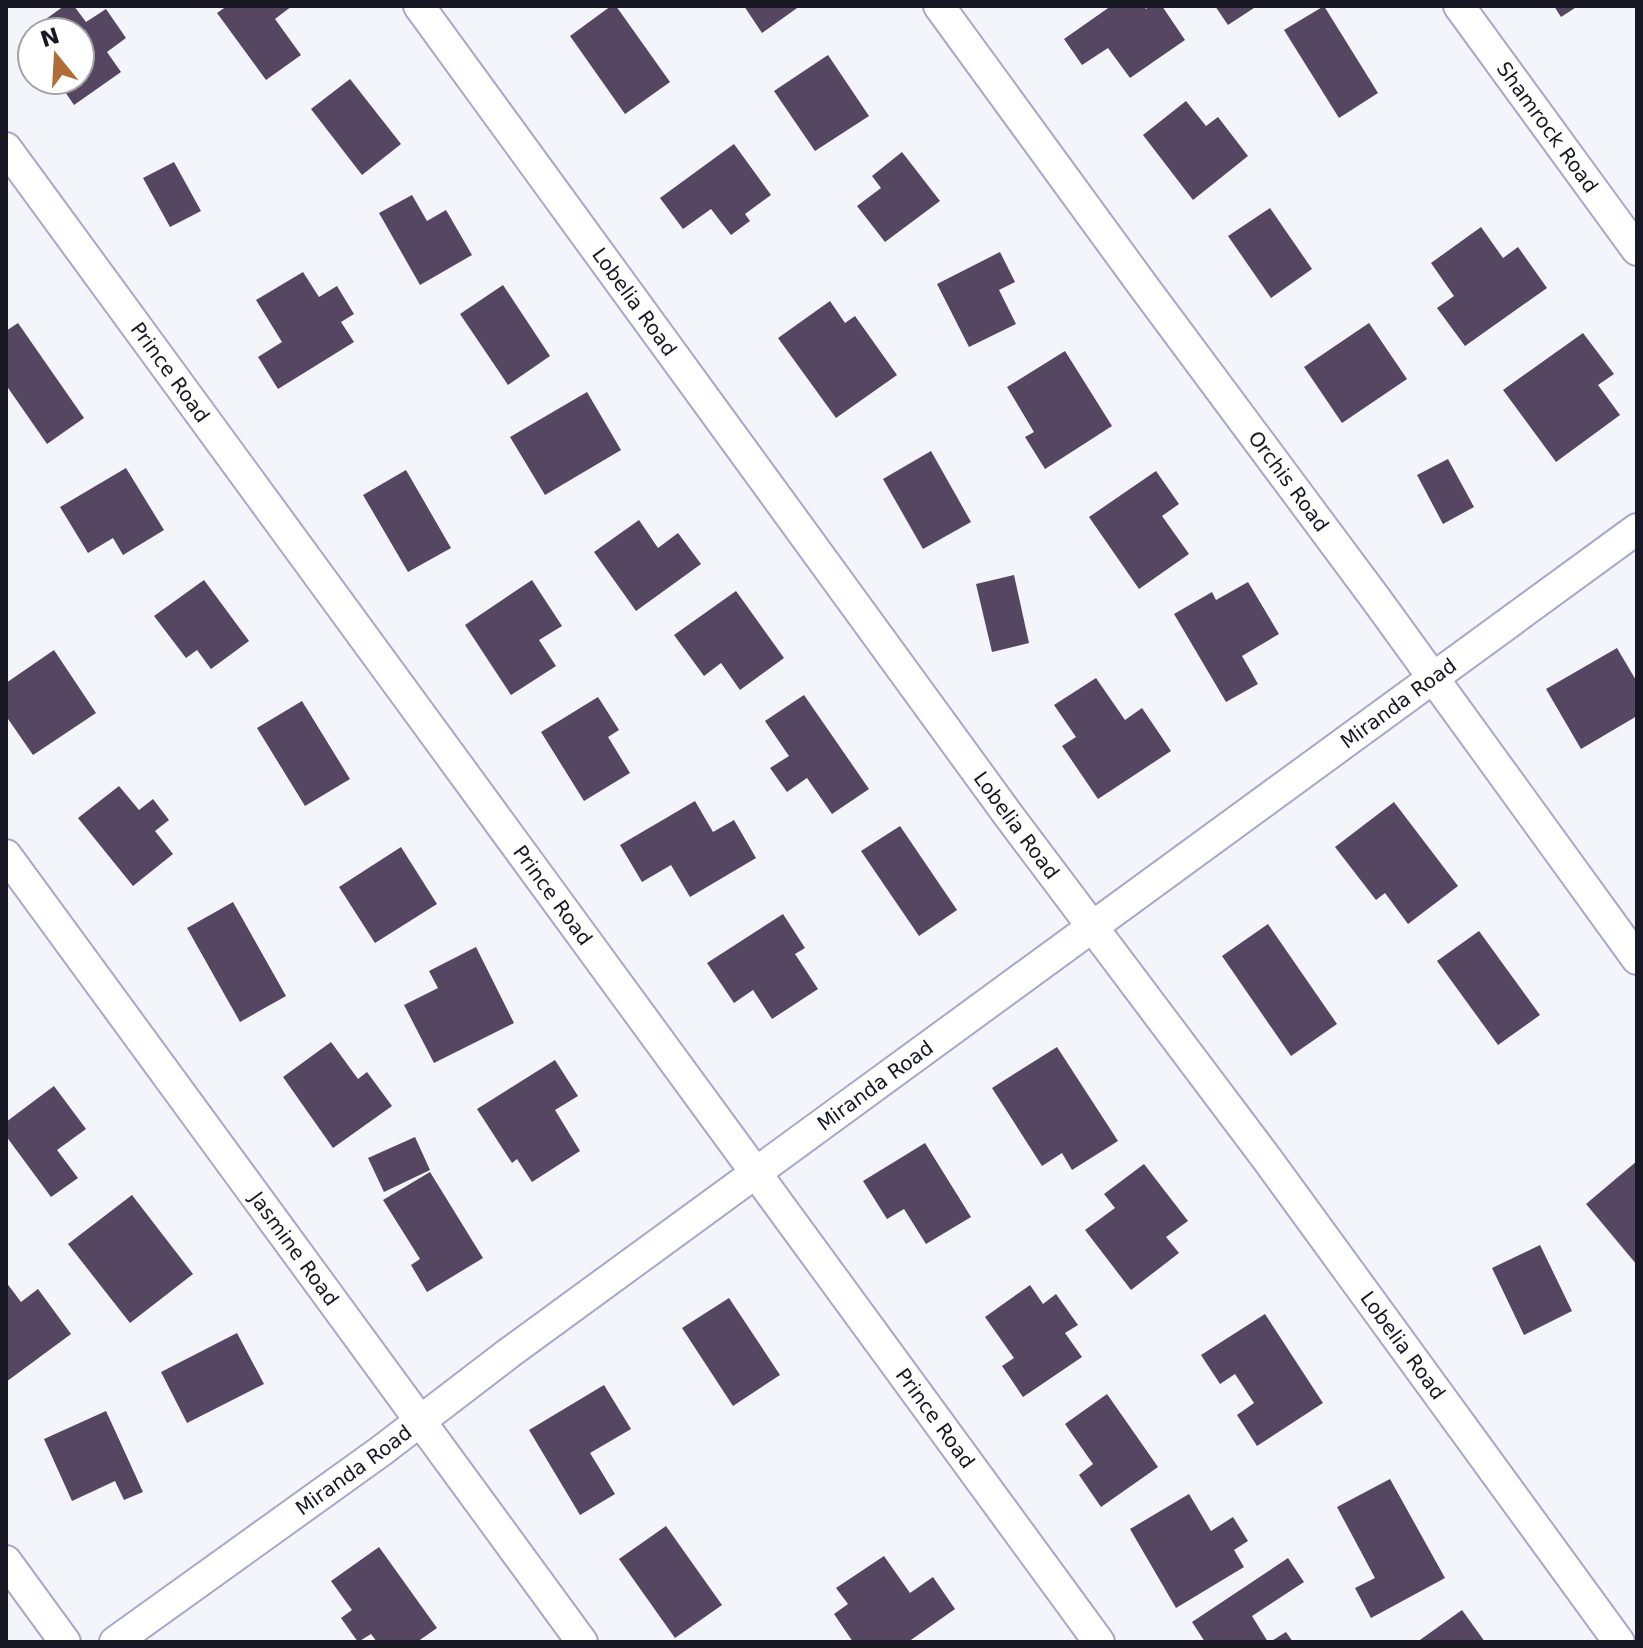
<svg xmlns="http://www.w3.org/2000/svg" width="1643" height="1648" font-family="'DejaVu Sans',sans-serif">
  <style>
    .building { fill: #554761 }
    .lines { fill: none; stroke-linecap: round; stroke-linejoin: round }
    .minor-casing { stroke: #a6a8c9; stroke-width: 34 }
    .minor { stroke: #fff; stroke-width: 30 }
    .labels { text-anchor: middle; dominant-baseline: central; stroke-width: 8; stroke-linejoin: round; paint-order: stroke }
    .street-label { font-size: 20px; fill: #181824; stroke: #fff }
  </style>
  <rect width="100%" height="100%" fill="#f4f4fb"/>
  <g class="building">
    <path d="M64,6H74L86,22L106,9L126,38L107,52L121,72L74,105L57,80H80V32H32V44L25,34Z"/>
    <path d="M227,6H292L275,19L301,55L266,80L217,13Z"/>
    <path d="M611,6H616L670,82L625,114L570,36Z"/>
    <path d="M744,6H800L762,33Z"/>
    <path d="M1111,6H1144L1146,9L1150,6H1162L1185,40L1130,78L1108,48L1082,65L1064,39Z"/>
    <path d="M1215,6H1257L1228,25Z"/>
    <path d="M1324,6L1378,93L1339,118L1284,30Z"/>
    <path d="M1554,6H1578L1561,17Z"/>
    <path d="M828,55L869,116L815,151L774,91Z"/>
    <path d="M350,79L401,144L362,175L311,109Z"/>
    <path d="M1186,101L1206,126L1218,117L1248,156L1193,200L1143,135Z"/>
    <path d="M734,144L771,195L745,214L750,221L731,235L711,209L683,229L660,198Z"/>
    <path d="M902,152L940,201L885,242L857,206L881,188L872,176Z"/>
    <path d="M174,162L201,211L170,227L143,178Z"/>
    <path d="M412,195L427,221L446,210L472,255L420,285L379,213Z"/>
    <path d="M1270,208L1312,269L1271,298L1228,236Z"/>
    <path d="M1481,227L1503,258L1518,247L1547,288L1465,346L1437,308L1454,296L1431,263Z"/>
    <path d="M1000,252L1015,282L999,290L1016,324L969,347L937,284Z"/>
    <path d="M303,272L319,297L337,286L354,314L341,322L354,342L278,389L258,357L282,342L256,300Z"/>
    <path d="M503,285L550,356L508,385L460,314Z"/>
    <path d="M830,301L845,323L855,316L897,375L836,418L778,338Z"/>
    <path d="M18,323L84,418L47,444L6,385V331Z"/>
    <path d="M1369,323L1407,379L1342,423L1304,367Z"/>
    <path d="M1583,333L1614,374L1598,385L1620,415L1556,462L1503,390Z"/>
    <path d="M1065,351L1112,426L1045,469L1025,437L1034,432L1007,387Z"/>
    <path d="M587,392L621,450L545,495L510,437Z"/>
    <path d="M931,451L971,522L923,549L883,479Z"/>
    <path d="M1448,459L1474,507L1443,524L1417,475Z"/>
    <path d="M126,468L164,530L123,555L113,538L88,553L60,507Z"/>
    <path d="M406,470L451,548L408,572L363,495Z"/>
    <path d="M1156,471L1179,504L1162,516L1189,554L1139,589L1089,517Z"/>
    <path d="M639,520L658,548L678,533L701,564L636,611L594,552Z"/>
    <path d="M1014,575L1029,643L992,652L976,584Z"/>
    <path d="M204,580L249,641L211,669L197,650L186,658L154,616Z"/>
    <path d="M532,580L562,626L539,640L556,666L511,695L465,625Z"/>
    <path d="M1248,582L1279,634L1242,656L1258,684L1226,702L1174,614L1212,592L1216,600Z"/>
    <path d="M736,591L784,658L740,690L721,663L704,676L674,635Z"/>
    <path d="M1617,648L1637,682V716L1581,749L1546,689Z"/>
    <path d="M54,650L96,713L33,755L6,716V683Z"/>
    <path d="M1096,678L1125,720L1142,708L1171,751L1098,799L1062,746L1076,737L1054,705Z"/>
    <path d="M804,695L869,789L832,814L807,778L787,792L770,768L789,756L765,721Z"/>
    <path d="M598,697L619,730L608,737L630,773L584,801L541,732Z"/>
    <path d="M302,701L350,779L305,806L257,728Z"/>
    <path d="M119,786L139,810L153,799L169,820L155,831L173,854L133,886L78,818Z"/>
    <path d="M695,801L713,832L734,820L756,858L690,897L671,865L642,882L620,845Z"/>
    <path d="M1394,802L1458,886L1408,924L1385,893L1376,900L1335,847Z"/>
    <path d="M900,826L957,910L919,936L861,851Z"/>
    <path d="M401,847L437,904L375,943L339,887Z"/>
    <path d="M233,902L286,996L240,1022L187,928Z"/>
    <path d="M783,914L805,948L795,954L818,989L772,1019L753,990L734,1003L707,963Z"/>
    <path d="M1268,924L1337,1024L1291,1056L1222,956Z"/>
    <path d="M1479,931L1540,1015L1498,1045L1437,961Z"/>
    <path d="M476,947L514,1023L434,1063L404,1005L438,988L429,971Z"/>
    <path d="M331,1042L358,1079L367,1072L392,1106L333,1148L283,1077Z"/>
    <path d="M1057,1047L1118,1141L1072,1170L1062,1153L1042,1166L992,1088Z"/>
    <path d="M555,1060L578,1096L555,1110L580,1151L532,1182L517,1159L512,1163L477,1109Z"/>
    <path d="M54,1086L86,1129L57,1150L78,1178L51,1197L6,1136V1122Z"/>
    <path d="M415,1137L430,1170L384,1192L368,1158Z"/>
    <path d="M925,1143L971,1217L926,1244L904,1209L887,1219L863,1181Z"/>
    <path d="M1637,1161V1265L1586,1204Z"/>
    <path d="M1144,1164L1188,1221L1166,1237L1179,1253L1131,1290L1085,1230L1115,1208L1104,1194Z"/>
    <path d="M430,1172L483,1258L427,1292L411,1265L420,1259L383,1200Z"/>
    <path d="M132,1195L193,1274L130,1323L68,1244Z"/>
    <path d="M1540,1245L1572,1311L1524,1335L1492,1268Z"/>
    <path d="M6,1282L21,1302L38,1289L71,1334L6,1382Z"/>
    <path d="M1030,1285L1043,1304L1056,1294L1078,1325L1065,1333L1082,1357L1023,1397L1002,1366L1014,1358L985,1317Z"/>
    <path d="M729,1298L780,1375L733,1406L682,1328Z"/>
    <path d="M1265,1314L1323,1403L1257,1446L1237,1415L1254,1403L1235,1374L1220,1384L1201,1355Z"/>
    <path d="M237,1333L264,1384L187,1423L161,1372Z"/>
    <path d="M604,1385L631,1429L590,1453L615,1494L580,1515L529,1430Z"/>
    <path d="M1107,1394L1158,1467L1101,1507L1079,1475L1093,1464L1065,1424Z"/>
    <path d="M106,1411L143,1492L124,1500L115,1481L72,1501L44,1439Z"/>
    <path d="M1390,1479L1445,1578L1371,1618L1355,1588L1375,1578L1337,1507Z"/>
    <path d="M1189,1494L1211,1531L1233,1517L1248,1541L1234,1550L1244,1567L1176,1608L1130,1529Z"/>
    <path d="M666,1526L722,1605L675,1638L619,1559Z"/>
    <path d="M379,1547L437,1628L417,1642H377L371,1634L358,1642L341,1618L352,1610L331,1581Z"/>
    <path d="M884,1556L910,1593L933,1577L955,1609L908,1642H853L834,1614L848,1604L836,1588Z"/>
    <path d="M1288,1558L1304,1582L1252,1616L1268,1642H1205L1192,1622Z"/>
    <path d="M1462,1610L1485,1642H1417Z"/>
    <path d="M1286,1632L1293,1642H1270Z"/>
  </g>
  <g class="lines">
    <g class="minor-casing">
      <g id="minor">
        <path id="s1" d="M419,6L1009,816L1267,1159L1619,1642"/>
        <path id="s2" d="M939,6L1141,283L1376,599L1637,959"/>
        <path id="s3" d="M1459,6L1637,250"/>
        <path id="s4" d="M6,148L1099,1642"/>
        <path id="s5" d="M6,855L582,1642"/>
        <path d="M6,1561L65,1642"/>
        <path id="s6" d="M115,1642L381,1451L509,1353L1637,529"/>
      </g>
    </g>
    <use href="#minor" class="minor"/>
  </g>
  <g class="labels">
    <g class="street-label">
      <text stroke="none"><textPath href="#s3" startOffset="150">Shamrock Road</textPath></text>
      <text stroke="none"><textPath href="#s1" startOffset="366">Lobelia Road</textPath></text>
      <text stroke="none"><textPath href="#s4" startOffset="278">Prince Road</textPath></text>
      <text stroke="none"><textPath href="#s2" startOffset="590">Orchis Road</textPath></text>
      <text stroke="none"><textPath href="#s6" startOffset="1590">Miranda Road</textPath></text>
      <text stroke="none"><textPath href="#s1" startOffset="1014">Lobelia Road</textPath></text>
      <text stroke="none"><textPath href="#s4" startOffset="926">Prince Road</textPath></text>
      <text stroke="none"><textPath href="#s6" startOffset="942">Miranda Road</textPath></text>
      <text stroke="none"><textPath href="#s5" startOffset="488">Jasmine Road</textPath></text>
      <text stroke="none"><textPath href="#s1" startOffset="1662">Lobelia Road</textPath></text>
      <text stroke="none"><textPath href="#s4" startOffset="1574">Prince Road</textPath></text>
      <text stroke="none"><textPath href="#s6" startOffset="294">Miranda Road</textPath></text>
    </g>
  </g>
  <rect width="1643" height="1648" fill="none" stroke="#181824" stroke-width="16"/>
  <g transform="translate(56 56) rotate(342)"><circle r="38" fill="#ffffff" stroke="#a3a3a7" stroke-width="2"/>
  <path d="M0-6L14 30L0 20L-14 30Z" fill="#af6e37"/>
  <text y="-12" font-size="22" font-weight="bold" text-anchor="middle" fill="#181824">N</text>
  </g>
</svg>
